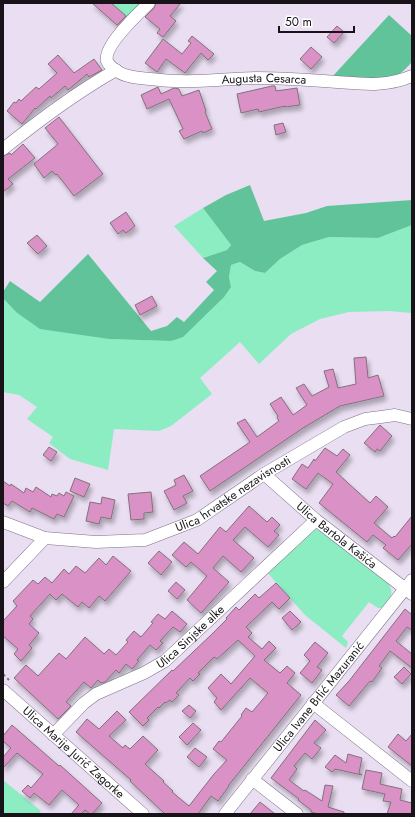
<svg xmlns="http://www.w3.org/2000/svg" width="415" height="817" font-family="Jost,sans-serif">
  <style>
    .green { fill: #8cedc3 }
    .forest { fill: #61c39a }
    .building { fill: #da91c5; stroke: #82707c; filter: url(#shadow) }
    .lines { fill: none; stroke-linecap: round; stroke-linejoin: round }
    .minor-casing { stroke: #7c7283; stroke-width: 13 }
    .path { stroke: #817986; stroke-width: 2; stroke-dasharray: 3 3; stroke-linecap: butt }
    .minor { stroke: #fff; stroke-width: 12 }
    .labels { text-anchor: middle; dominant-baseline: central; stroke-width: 4; stroke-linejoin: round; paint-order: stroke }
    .street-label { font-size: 12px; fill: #171319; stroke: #fff }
  </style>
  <defs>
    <filter id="shadow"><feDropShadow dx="2.5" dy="4.5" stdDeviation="2" flood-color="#0004"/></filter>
  </defs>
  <rect width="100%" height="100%" fill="#eadef2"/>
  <g class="green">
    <path d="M111,3H149L132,21Z"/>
    <path d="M203,208L231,245L227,250L203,258L174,226Z"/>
    <path d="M412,225V313L389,311L349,312L320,319L291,334L259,364L240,342L200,378L212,394L171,426L159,431L114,429L108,470L70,459L49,443L53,437L27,419L37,407L19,395L3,392V298L16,312L76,333L109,339L171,341L231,287L229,277L231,265L240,262L255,271L265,273L280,259L302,245L329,237L378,238Z"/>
    <path d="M311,529H316L323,533L388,583C395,594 390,599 383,608H378L369,602L342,636L348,642L346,648L305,615L265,570Z"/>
    <path d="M3,780L41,811L39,814H3Z"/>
  </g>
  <g class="forest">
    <path d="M389,15L412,36V62C407,67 402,73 395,77C383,83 347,78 332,77Z"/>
    <path d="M250,185L264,221L306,213L327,206L412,200V225L378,238L329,237L302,245L280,259L265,273L255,271L240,262L231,265L229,277L231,287L224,297L183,337L171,341L109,339L40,329L16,312L3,298V292L10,281L40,302L88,254L151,331L167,326L177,317L184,322L214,290L206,282L217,271L203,258L227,250L231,245L203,208L226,195Z"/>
  </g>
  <g class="building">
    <path d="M92,3H111L126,16L117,25Z"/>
    <path d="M156,3H181L170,16L176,21L163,37L157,33L160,29L145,17L154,8Z"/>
    <path d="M337,26L344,32L334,43L327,37Z"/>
    <path d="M192,36L214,54L208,60L201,53L185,73L166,59L157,72L145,63L163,39L182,54L191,43L188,41Z"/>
    <path d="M311,47L322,57L311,69L300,59Z"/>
    <path d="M58,55L74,73L94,59L102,70L89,77L87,74L68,90L65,86L51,98L50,96L36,109L35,108L22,124L7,111L14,102L16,103L19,99L21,101L36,87L39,89L57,73L48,64Z"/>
    <path d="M272,86H275L276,91L297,88L300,105L285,107V106L259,112L258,109L241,113L237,94Z"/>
    <path d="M158,87L161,94L174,88L179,89L182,96L199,90L206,111L205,112L212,129L203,133L202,131L184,139L179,131L183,129L169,99L147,109L141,95Z"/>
    <path d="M59,117L103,174L74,196L57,174L56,175L52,171L44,178L34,164L58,144L45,128Z"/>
    <path d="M283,123L286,132L276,135L274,125Z"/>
    <path d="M23,144L35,158L8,179L13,184L3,192V156L10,153L11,155Z"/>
    <path d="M126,212L135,226L126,233L123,230L118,234L110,223Z"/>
    <path d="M37,235L47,246L38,254L27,243Z"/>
    <path d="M152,296L157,306L140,315L135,305Z"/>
    <path d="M366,357L368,378L378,375L384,396L340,406L303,428L210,491L200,476L250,442L237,423L245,419L257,437L279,421L277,418L278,416L270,404L281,397L293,415L307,405L296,388L304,384L312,396L329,387L324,371L333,369L338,388L356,384L354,358Z"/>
    <path d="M380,425L392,436L380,451L377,449L375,452L364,443Z"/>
    <path d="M49,447L57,452L51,461L43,455Z"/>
    <path d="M325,448L337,456L343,449L350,455L336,472L370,503L376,496L388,507L374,523L392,538L394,536L395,537L412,516V544L398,560L383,548L386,545L373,535L367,542L319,503L333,484L318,473L306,489L292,479L302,464L308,468L314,459L315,461Z"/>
    <path d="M184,475L193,491L183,496L187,503L174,510L164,491L176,485L174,480Z"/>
    <path d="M75,478L90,484L84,497L70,491Z"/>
    <path d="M3,481L10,486L11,484L24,493L26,488L33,492L36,487L51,497L52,494L57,496L59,493L64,496L66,492L74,496L64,517L57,514L54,519L32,508L30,512L12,501L8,506L3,503Z"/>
    <path d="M151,492L153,512L144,513V519L131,520L128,494Z"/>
    <path d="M102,497L115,500L111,519L101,517L99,524L86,521L90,502L101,504Z"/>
    <path d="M249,506L267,522L272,517L280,525L274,531L279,535L268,547L245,527L233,540L254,558L241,572L223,556L213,568L229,582L201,613L187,600L207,576L191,562L186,567L172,555L184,542L198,554L220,527L226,532Z"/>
    <path d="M159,551L172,562L161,575L148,563Z"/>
    <path d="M113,556L131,571L105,601L99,596L89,608L82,602L78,607L62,594L56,600L50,594L30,616L33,619L29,624L39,633L29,645L32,648L21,661L14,654L18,649L3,636V621L17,606L13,601L33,580L38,584L45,577L52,583L64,569L69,574L76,566L85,573L99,558L106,565Z"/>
    <path d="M176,582L185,590L177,599L168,591Z"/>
    <path d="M276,583L290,598L279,609L272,602L246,627L252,633L248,637L262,649L269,641L276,648L264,660L280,673L287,666L295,673L287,683L301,695L228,786H229L218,801L211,796L198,814H165L130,781L131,780L76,732L87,719L99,729L117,711L126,720L109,736L123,748L125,745L130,749L143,736L158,750L145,764L164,781L163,782L173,791L172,792L189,806L214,774L227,760L213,749L219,741L221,742L242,716L241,715L246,708L252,712L268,693L250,678L221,710L214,702L217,698L208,688L221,674L231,684L255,656L238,640L217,659L214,657L198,673L200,674L193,681L190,678L176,693L179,695L172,702L170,700L166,703L165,702L159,708L158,707L147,718L149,720L143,726L129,712L172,670L173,671L212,634L227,619L226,618L236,607L239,610L255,594L259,598Z"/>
    <path d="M405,609L412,615V630L407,627L396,641L412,654V668L390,651L379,666L382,668L372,682L370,681L349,706L336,695L349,681Z"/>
    <path d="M172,611L187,624L180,632L173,627L160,641L163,643L156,650L150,645L137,660L139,661L132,669L126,664L119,673L116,670L105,682L101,683L98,680L91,688L84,682L66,702L71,706L58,719L14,678L26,665L38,676L59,653L66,659L85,637L104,654L109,649L116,655L128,642L126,640L134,631L141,637L153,623L151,622L158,614L165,619Z"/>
    <path d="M290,611L301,622L292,630L282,618Z"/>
    <path d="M315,642L328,653L317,667L322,670L312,683L300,673L310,661L304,655Z"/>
    <path d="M404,667L411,674L402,684L394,677Z"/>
    <path d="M189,705L196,711L190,718L182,711Z"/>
    <path d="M315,720L326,730L314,743L321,748L312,759L305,753L294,766L297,769L289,780L304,791L305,790L322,801L325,785L333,786L328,807L344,812V814H318L311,812V810L298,800L299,799L271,778Z"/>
    <path d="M193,723L201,730L187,745L179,737Z"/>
    <path d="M12,725L59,766L60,765L102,803L92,814H90L85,810L81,814H71L79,805L62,790L49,805L34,793L30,798L22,791L28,785L31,788L43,774L17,753L3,768V757L11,748L3,741V736Z"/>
    <path d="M398,734L406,741L412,734V766L388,747Z"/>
    <path d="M195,748L207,757L199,767L187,757Z"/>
    <path d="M348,754L362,758L359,773L362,775L335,769L332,772L325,767L335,755L346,763Z"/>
    <path d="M366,770L382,773L380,784L402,789L400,800L412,803V814H387L391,802L383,801L385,794L362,789Z"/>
    <path d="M260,802L275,814H250Z"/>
  </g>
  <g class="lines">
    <g class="minor-casing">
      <g id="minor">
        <path id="s1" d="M149,3C139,13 103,46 107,61C110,68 122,75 129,76C135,78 143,78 150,79C187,84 219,79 256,78C283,78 310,80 337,82C364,84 386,87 412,76"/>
        <path d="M3,149C40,120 74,94 116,70"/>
        <path id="s2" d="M264,474L316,520L412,594"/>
        <path id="s3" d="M3,522L45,538L96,542L145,540L197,520L264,474L344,427L365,419L381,417L395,415L412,419"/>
        <path d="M3,582L45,538"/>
        <path id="s4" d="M3,690L143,814"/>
        <path d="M313,703L412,781"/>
        <path id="s5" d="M53,735L84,703L96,694L144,673L165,661L316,520"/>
        <path d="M252,779L297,814"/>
        <path id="s6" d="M225,814L412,580"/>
      </g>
    </g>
    <path class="path" d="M3,674L9,680"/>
    <use href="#minor" class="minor"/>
  </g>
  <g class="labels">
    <g class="street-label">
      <text stroke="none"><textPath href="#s1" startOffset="236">Augusta Cesarca</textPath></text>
      <text stroke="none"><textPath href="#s3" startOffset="245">Ulica hrvatske nezavisnosti</textPath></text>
      <text stroke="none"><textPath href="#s2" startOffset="95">Ulica Bartola Kašića</textPath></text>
      <text stroke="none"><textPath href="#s5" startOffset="171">Ulica Sinjske alke</textPath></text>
      <text stroke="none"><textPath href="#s6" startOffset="150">Ulica Ivane Brlić Mazuranić</textPath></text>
      <text stroke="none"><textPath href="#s4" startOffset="94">Ulica Marije Jurić Zagorke</textPath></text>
    </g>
  </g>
  <rect width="415" height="817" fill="none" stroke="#171319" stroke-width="8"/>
  <path d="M279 26v6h75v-6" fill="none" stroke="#171319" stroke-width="2"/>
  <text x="285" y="26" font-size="12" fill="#171319" stroke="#ffffff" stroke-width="3" paint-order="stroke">50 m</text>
</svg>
